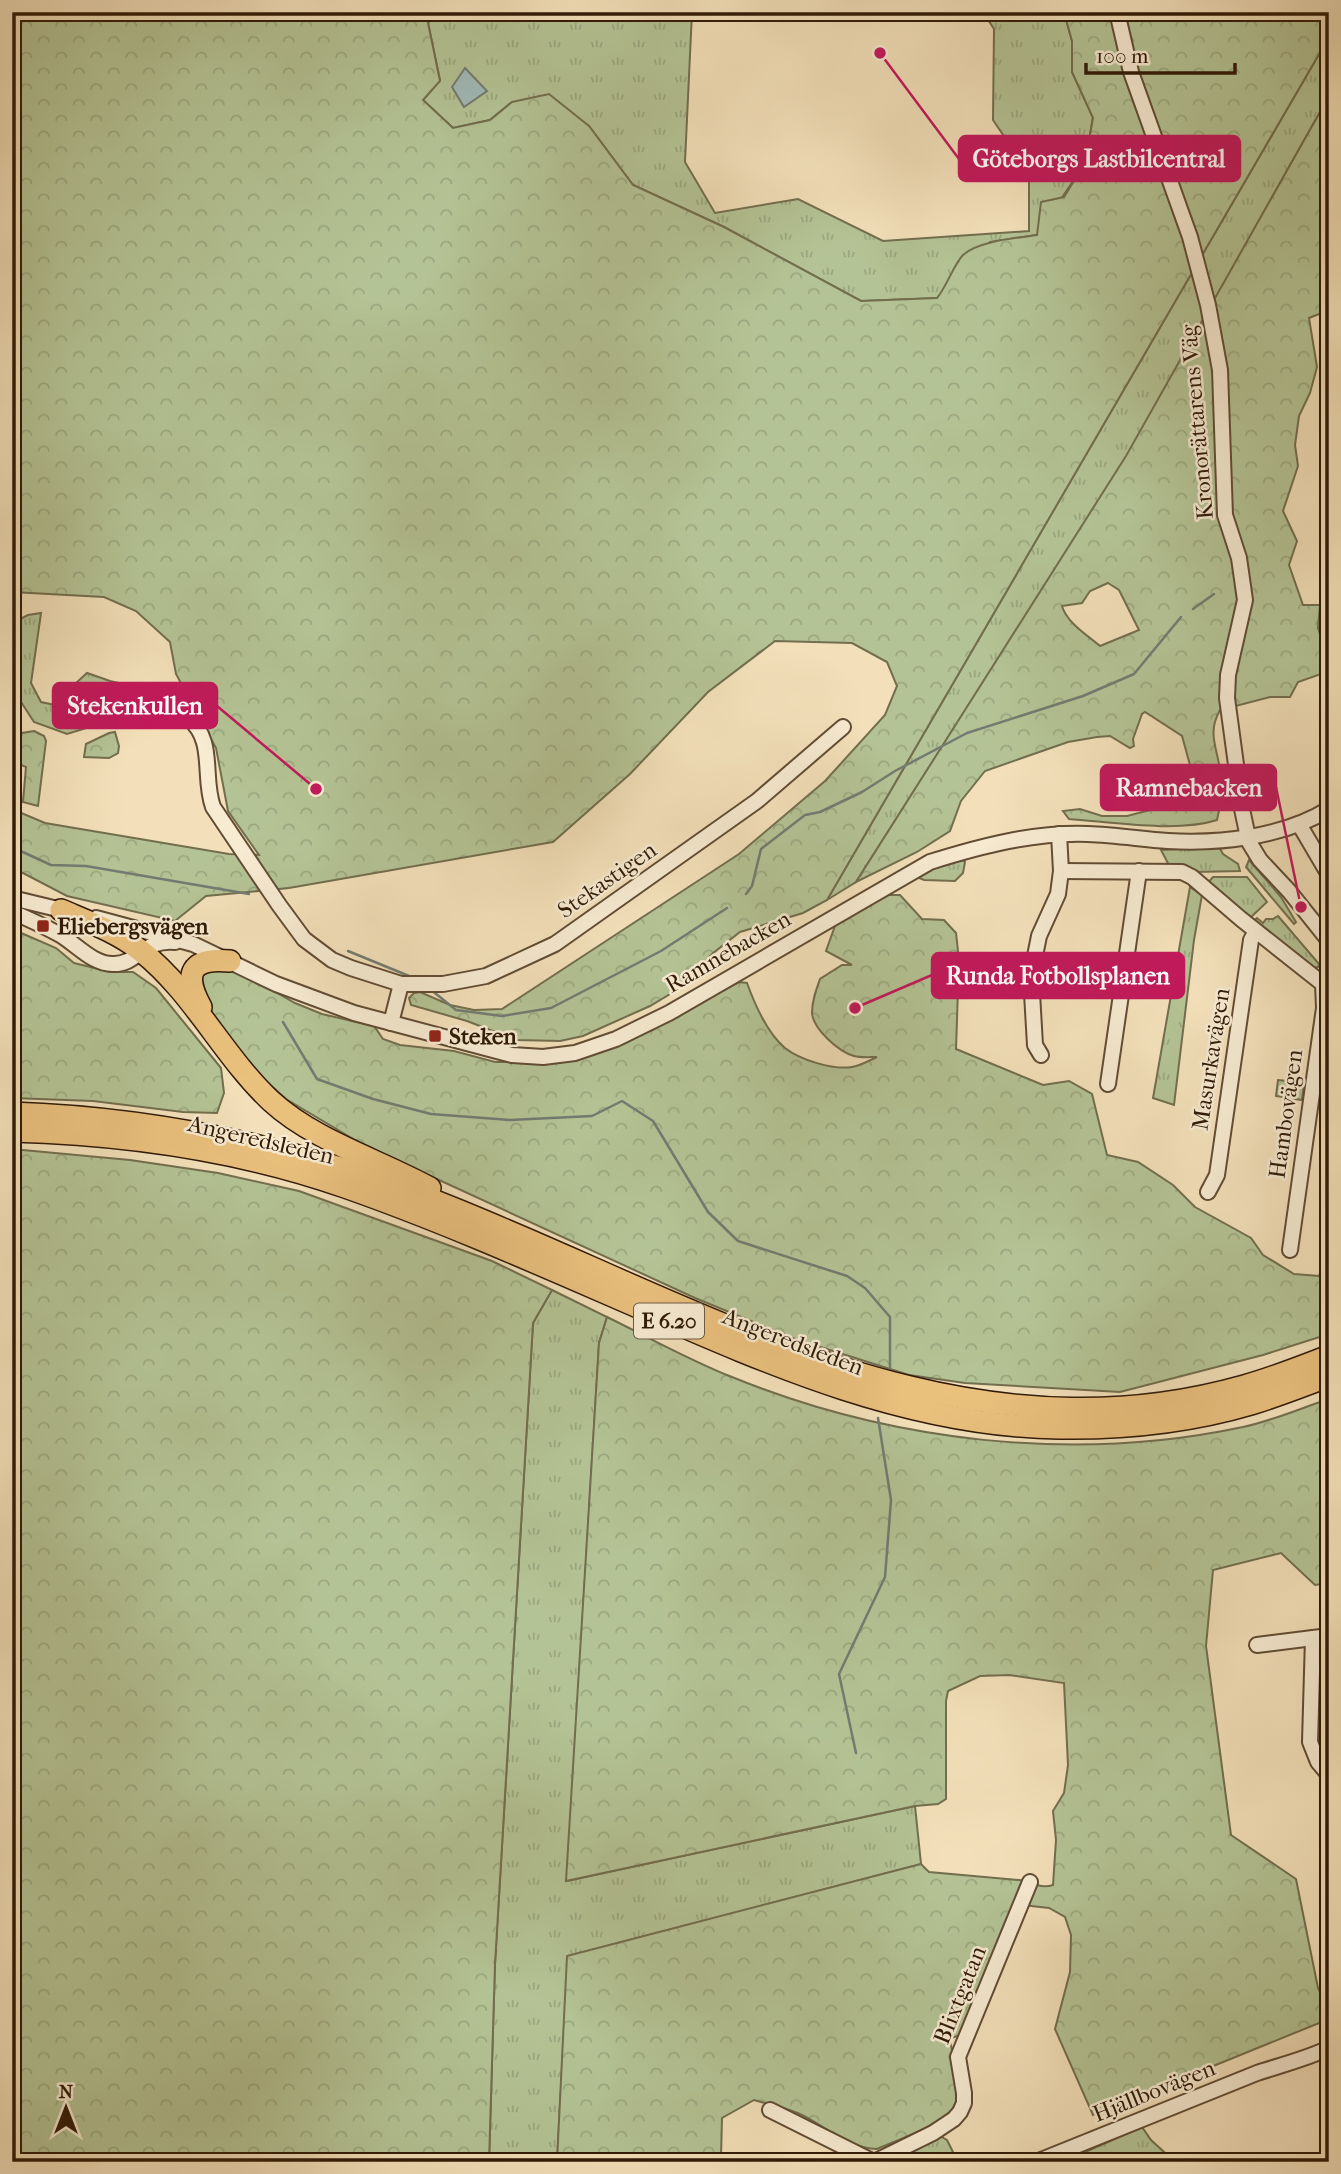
<svg xmlns="http://www.w3.org/2000/svg" width="1341" height="2174" font-family="'IM FELL French Canon',serif">
  <style>
    .grass { fill: url(#grass-tufts); stroke: #726e4e; stroke-width: 2 }
    .forest { fill: url(#forest-crowns); stroke: #726e4e; stroke-width: 2; fill-rule: evenodd }
    .water { fill: #a0bbb9; stroke: #737b72; stroke-width: 2 }
    .lines { fill: none; stroke-linecap: round; stroke-linejoin: round }
    .stream { stroke: #737b72; stroke-width: 2.5 }
    .minor-casing { stroke: #614c34; stroke-width: 18 }
    .highway-casing { stroke: #301a07; stroke-width: 24 }
    .minor { stroke: #f7ebd2; stroke-width: 14 }
    .highway { stroke: #eac07d; stroke-width: 21 }
    .poi-dot { fill: #8f2418; stroke: #f7ebd2; stroke-width: 2.5 }
    .labels { text-anchor: middle; dominant-baseline: central; stroke-width: 5; stroke-linejoin: round; paint-order: stroke }
    .shield { fill: #f7ebd2; stroke: #6c5944; stroke-width: 2 }
    .shield-label { font-size: 21px; font-weight: bold; fill: #301a07 }
    .street-label { font-size: 23px; fill: #301a07; stroke: #f7ebd2 }
    .poi-label { font-size: 23px; font-weight: bold; fill: #301a07; stroke: #f7ebd2; text-anchor: start }
    .leader { fill: none; stroke: #c2185b; stroke-width: 2.5 }
    .callout-dot { fill: #c2185b; stroke: #f7ebd2; stroke-width: 2.5 }
    .callout { fill: #c2185b; stroke: #c2185b; stroke-width: 2.5 }
    .callout-label { font-size: 24px; text-anchor: middle; font-weight: bold; fill: #fff }
  </style>
  <defs>
    <pattern id="grass-tufts" width="24" height="20" patternUnits="userSpaceOnUse" patternTransform="scale(1.75)"><rect width="24" height="20" fill="#b4c395"/><path d="M3 7l-1-3M5 7V3M7 7l1-3M15 17l-1-3M17 17v-4M19 17l1-3" fill="none" stroke="#9ba77f"/></pattern>
    <pattern id="forest-crowns" width="20" height="18" patternUnits="userSpaceOnUse" patternTransform="scale(1.75)"><rect width="20" height="18" fill="#b4c395"/><path d="M2 6a3 3 0 1 1 6 0M12 15a3 3 0 1 1 6 0" fill="none" stroke="#9ba77f"/></pattern>
  </defs>
  <rect width="100%" height="100%" fill="#f3e0ba"/>
  <filter id="stains"><feTurbulence type="fractalNoise" baseFrequency=".00286" numOctaves="4"/><feColorMatrix values="0 0 0 0 .2 0 0 0 0 .09 0 0 0 0 .02 0 0 0 .5 -.17"/></filter>
  <radialGradient id="worn" r=".72"><stop offset=".6" stop-color="#630" stop-opacity="0"/><stop offset="1" stop-color="#630" stop-opacity=".3"/></radialGradient>
  <g class="grass">
    <path d="M435,12H692L685,162L715,213L798,199L883,241L1029,231V173L993,120L994,29L983,12H1064L1072,41V72L1093,117L1085,163L1037,235L990,242L938,298L861,301L724,227L633,185L589,126L512,102L490,120L453,128L423,100L440,80L428,23Z"/>
    <path d="M1329,37V96L1127,456L856,882L827,900Z"/>
    <path d="M41,613L31,683L41,702L60,706L70,703L76,683L87,673L110,681L132,686L136,702L123,706L96,725L67,734L34,722L12,688V623L28,615Z"/>
    <path d="M1219,847L1223,854L1238,864L1240,871L1194,872L1171,869L1161,850Z"/>
    <path d="M962,860L965,862L963,873L955,881L924,880L917,877L927,870Z"/>
    <path d="M1249,860L1281,897L1296,922L1294,924L1246,867Z"/>
    <path d="M1213,877H1247L1267,902L1249,919L1207,884Z"/>
    <path d="M1190,887L1202,895L1194,940L1174,1105L1153,1098Z"/>
    <path d="M1278,916L1319,964L1318,967L1312,968L1253,922L1257,918L1263,923L1266,919H1273Z"/>
    <path d="M552,1290L607,1317L599,1343L567,1881L915,1806L921,1864L568,1956L557,2162H489L495,1964L533,1323Z"/>
    <path d="M1142,2127L1151,2140L1175,2162L1072,2161L1085,2152Z"/>
    <path d="M940,2136L947,2140L958,2162H897L899,2155Z"/>
  </g>
  <g class="forest">
    <path d="M12,12H435L428,23L440,81L423,100L453,128L490,120L512,102L549,94L589,126L633,185L724,227L861,301L937,298C947,286 954,264 963,255C978,241 1017,238 1037,235L1041,202L1064,197L1085,163L1093,118L1072,72V41L1064,12H1329V37L827,900L803,913L740,932L712,954L685,985L650,1006L583,1036L560,1041L516,1040L467,1021L411,1005L409,998L414,993L420,992L450,1005L474,1010L502,1009L739,854L825,781L885,715L897,686L887,662L852,643L775,641L708,692L630,774L553,842L289,888L206,896L175,921L67,896L23,873L12,871V809L45,823L229,854L259,855L228,811L216,748L176,674L170,642L136,611L104,597L12,592Z"/>
    <path d="M1329,96V305L1327,311L1309,318L1317,367L1310,393L1299,416L1295,445L1298,466L1283,511L1297,541L1289,565L1303,605H1320L1318,628L1327,656L1321,674L1298,682L1290,697H1270L1220,710C1207,733 1217,747 1220,770C1222,787 1221,804 1217,820C1177,833 1111,822 1069,819L1063,811L1080,809L1102,816H1127L1154,809L1180,790L1190,765L1182,736L1145,712L1142,714L1133,739L1134,746L1130,748L1110,736L1097,737L1068,742L985,771L961,801L950,831L917,852L856,882L1126,456ZM1108,583L1119,590L1139,630L1100,646C1087,635 1067,623 1062,606L1082,603L1090,591Z"/>
    <path d="M34,731L44,736L46,741L38,806L23,802L26,767L17,763L19,741L22,733Z"/>
    <path d="M115,732L119,746L118,753L109,758L84,757L86,744L109,733Z"/>
    <path d="M886,895H900L922,919L944,920L956,933L959,960L956,1049L1043,1085L1069,1081L1092,1094L1107,1155L1138,1162L1173,1185L1195,1207L1251,1238L1263,1255L1294,1274L1319,1276L1329,1245V1334L1263,1355L1120,1392L965,1383L909,1375L795,1339L695,1298L413,1168L355,1140L286,1099L249,1066L212,1013L199,988L201,972L232,967L295,1003L322,1014L374,1026L383,1039L400,1045L454,1051L495,1062H553L664,1022L739,982L747,983C755,1005 767,1033 785,1048C800,1060 833,1070 852,1067C860,1066 870,1060 877,1057C870,1057 861,1058 854,1056C839,1052 813,1029 812,1013C812,1001 816,990 820,979L842,965H852L826,951L836,923Z"/>
    <path d="M12,929L56,948L74,963L111,972H133L156,988L221,1068L224,1093L217,1113L183,1112L93,1101L12,1098Z"/>
    <path d="M1278,1080L1304,1083L1302,1100L1276,1096Z"/>
    <path d="M12,1149L130,1160L218,1173L299,1191L492,1261L552,1290L533,1323L495,1964L489,2162H12Z"/>
    <path d="M607,1317C648,1337 689,1360 732,1377C891,1442 1074,1463 1243,1427C1272,1421 1301,1408 1329,1399V1583L1315,1585L1281,1553L1213,1570L1206,1646L1231,1835L1296,1879L1318,1988L1329,2011V2019L1093,2115L1055,2029L1070,1972L1071,1935L1065,1917L1049,1908L1013,1904L960,2035L949,2039C954,2054 961,2089 956,2103C948,2123 897,2140 877,2149C850,2149 826,2127 802,2115C788,2108 770,2105 754,2100L722,2118L721,2157L727,2162H557L567,1956L921,1864L929,1872L1030,1881C1037,1886 1044,1888 1053,1885L1056,1840L1053,1811L1064,1793L1068,1765L1064,1683L1009,1675L980,1676L948,1691L946,1701V1799L938,1804L915,1806L566,1881L599,1343Z"/>
  </g>
  <path class="water" d="M465,68L487,91L464,107L452,87Z"/>
  <g class="lines">
    <g class="stream">
      <path d="M1193,609L1214,594"/>
      <path d="M12,847L51,865L86,866L249,894"/>
      <path d="M746,894L752,886L761,849L805,815L820,812L862,792L895,771L967,733L1083,696L1134,674L1181,617"/>
      <path d="M348,951L409,976"/>
      <path d="M430,989L456,1010L502,1016L551,1008L661,951L727,908"/>
      <path d="M283,1022L317,1079L373,1099L431,1114L510,1120L592,1116L622,1101L653,1121L708,1212L738,1241L847,1276L865,1288L890,1317V1368"/>
      <path d="M856,1753L839,1674L885,1577L891,1500L878,1418"/>
    </g>
    <g class="minor-casing">
      <g id="minor">
        <path d="M1117,12L1131,72L1190,237L1208,305L1220,370L1225,515L1239,558L1245,600L1228,675L1227,698L1242,809L1249,842L1260,860L1289,891L1329,941"/>
        <path d="M188,718C216,740 202,777 213,807L279,905L304,939L332,960L351,968L401,984"/>
        <path d="M1299,824L1329,875"/>
        <path d="M1061,871L1182,872L1192,877L1241,919L1323,984L1324,1008L1290,1250"/>
        <path d="M12,898L70,912"/>
        <path d="M12,912C29,919 46,927 62,936C78,946 94,965 114,964C138,964 143,939 175,942"/>
        <path d="M96,918L193,944L276,984L354,1013L512,1055L543,1057L575,1053L616,1039L669,1013L930,862C981,846 1034,832 1088,834C1115,835 1141,839 1168,841C1220,844 1284,837 1329,809"/>
        <path d="M391,1023L401,984H443L486,976L555,944L757,801L843,727"/>
        <path d="M1041,1055L1035,1045L1031,976L1039,936L1058,894L1061,871L1059,834"/>
        <path d="M1108,1084L1139,871"/>
        <path d="M1208,1192L1217,1175L1251,940L1256,931"/>
        <path d="M1313,1638L1310,1742L1318,1762L1329,1775"/>
        <path d="M1257,1645L1329,1636"/>
        <path d="M770,2110L874,2162"/>
        <path d="M874,2162L933,2133L954,2119L960,2112L964,2103V2093L958,2057L1030,1882"/>
        <path d="M1036,2162L1257,2073C1281,2065 1306,2059 1329,2048"/>
      </g>
    </g>
    <g class="highway-casing">
      <g id="highway">
        <path d="M61,910C89,922 117,932 141,951C193,992 223,1056 271,1101C313,1140 379,1160 430,1188"/>
        <path d="M201,1007C183,974 190,957 230,961"/>
        <path d="M12,1113C158,1118 299,1148 435,1201C699,1304 948,1469 1244,1386C1273,1378 1301,1367 1329,1356"/>
        <path d="M12,1131C123,1134 239,1150 345,1187C445,1222 541,1265 638,1307C773,1366 910,1426 1059,1428C1122,1429 1190,1422 1251,1404C1277,1396 1303,1386 1329,1376"/>
      </g>
    </g>
    <use href="#minor" class="minor"/>
    <use href="#highway" class="highway"/>
  </g>
  <g class="poi-dot">
    <rect x="36" y="919" width="14" height="14" rx="3.5"/>
    <rect x="428" y="1029" width="14" height="14" rx="3.5"/>
  </g>
  <g class="labels">
    <rect class="shield" x="634" y="1303.5" width="70" height="35" rx="5"/>
    <g class="shield-label">
      <text x="669" y="1321">E 6.20</text>
    </g>
    <g class="street-label">
      <text transform="translate(1197 422) rotate(-95)">Kronorättarens Väg</text>
      <text transform="translate(607 880) rotate(-35)">Stekastigen</text>
      <text transform="translate(728 952) rotate(-30)">Ramnebacken</text>
      <text transform="translate(1211 1059) rotate(-81)">Masurkavägen</text>
      <text transform="translate(1286 1114) rotate(-82)">Hambovägen</text>
      <text transform="translate(261 1140) rotate(13)">Angeredsleden</text>
      <text transform="translate(793 1342) rotate(21)">Angeredsleden</text>
      <text transform="translate(960 1995) rotate(-68)">Blixtgatan</text>
      <text transform="translate(1154 2091) rotate(-22)">Hjällbovägen</text>
    </g>
    <g class="poi-label">
      <text x="57" y="926">Eliebergsvägen</text>
      <text x="449" y="1036">Steken</text>
    </g>
  </g>
  <path class="leader" d="M880 53L959 159M316 789L217 706M1301 907L1276 787M855 1008L932 975"/>
  <g class="callout-dot">
    <circle cx="880" cy="53" r="7"/>
    <circle cx="316" cy="789" r="7"/>
    <circle cx="1301" cy="907" r="7"/>
    <circle cx="855" cy="1008" r="7"/>
  </g>
  <g class="callout">
    <rect x="959" y="136" width="281" height="45" rx="7"/>
    <rect x="53" y="683" width="164" height="45" rx="7"/>
    <rect x="1101" y="765" width="175" height="45" rx="7"/>
    <rect x="932" y="953" width="252" height="45" rx="7"/>
  </g>
  <g class="callout-label">
    <text x="1099" y="167">Göteborgs Lastbilcentral</text>
    <text x="135" y="714">Stekenkullen</text>
    <text x="1189" y="796">Ramnebacken</text>
    <text x="1058" y="984">Runda Fotbollsplanen</text>
  </g>
  <rect width="1341" height="2174" fill="none" stroke="#f3e0ba" stroke-width="42"/>
  <rect x="14" y="14" width="1313" height="2146" fill="none" stroke="#301a07" stroke-width="3.5"/>
  <rect x="21" y="21" width="1299" height="2132" fill="none" stroke="#301a07" stroke-width="2"/>
  <g transform="translate(66 2108)" stroke="#f7ebd2" stroke-width="5" paint-order="stroke">
  <path d="M0-5L12 26L0 18L-12 26Z" fill="#301a07"/>
  <text y="-10" font-size="19" font-weight="bold" text-anchor="middle" fill="#301a07">N</text>
  </g>
  <path d="M1086 63v10h149v-10" fill="none" stroke="#301a07" stroke-width="3.5"/>
  <text x="1096" y="63" font-size="21" fill="#301a07" stroke="#f7ebd2" stroke-width="5" paint-order="stroke">100 m</text>
  <rect width="100%" height="100%" filter="url(#stains)"/>
  <rect width="100%" height="100%" fill="url(#worn)"/>
</svg>
